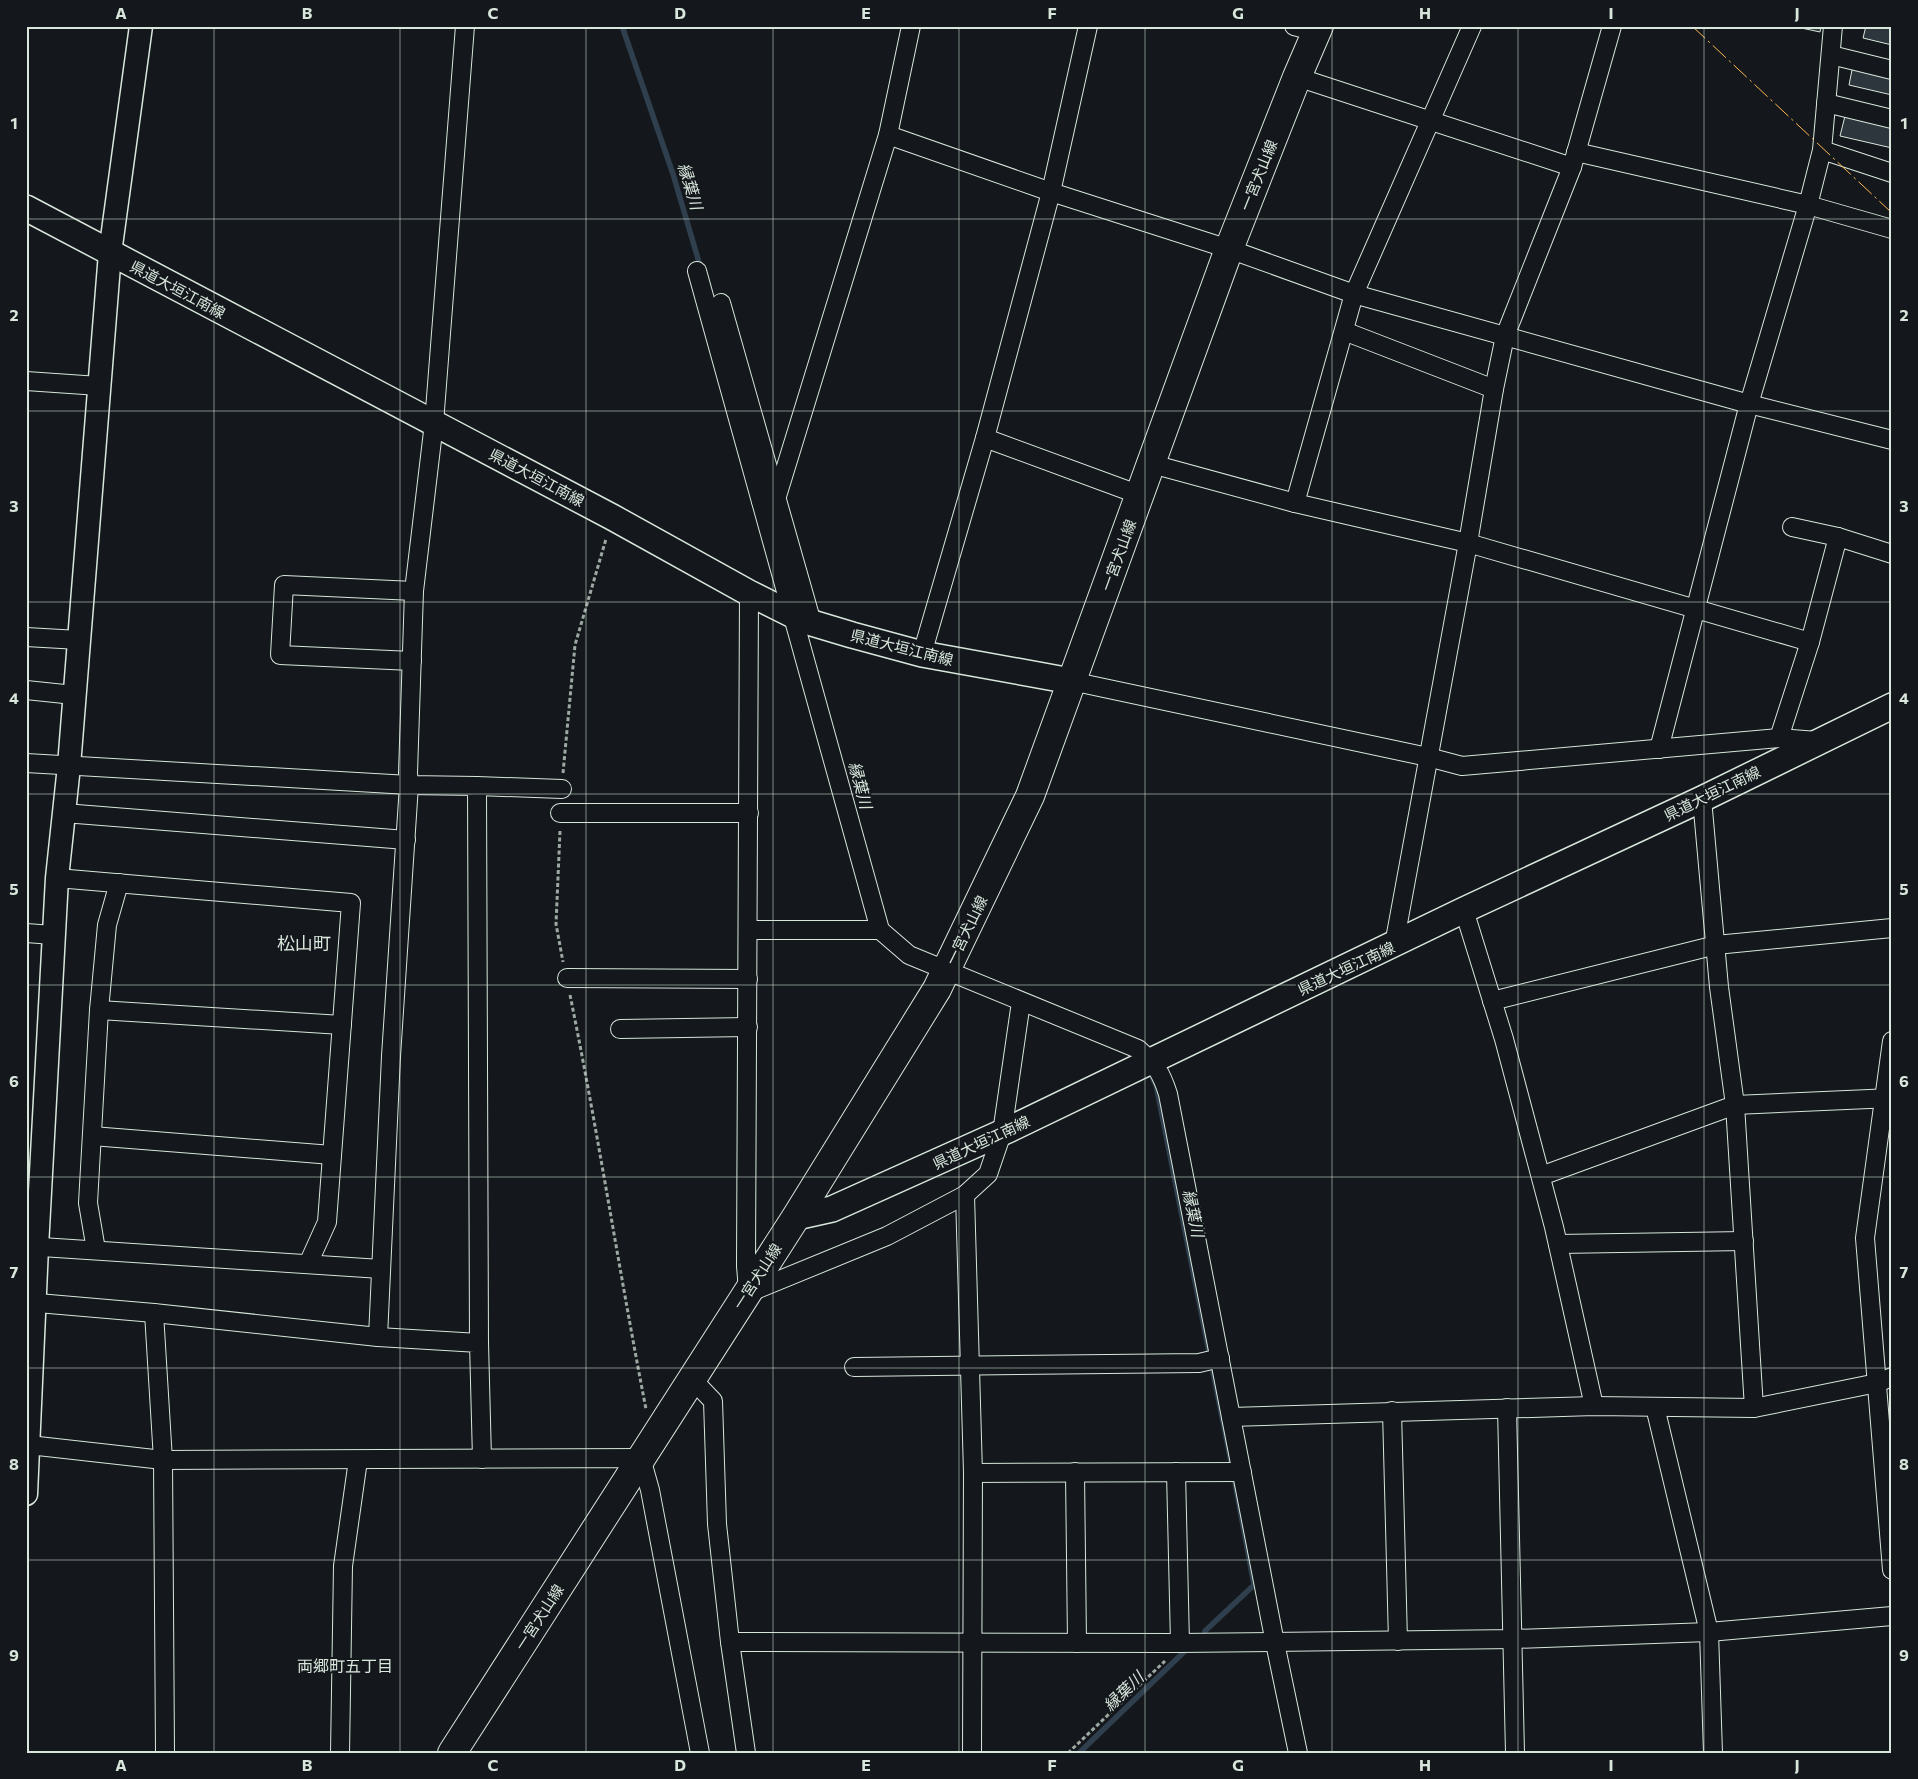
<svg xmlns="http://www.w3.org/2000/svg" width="1918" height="1779" font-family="Commissioner,'Noto Sans JP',sans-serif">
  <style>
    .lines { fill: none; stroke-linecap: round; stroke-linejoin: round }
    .stream { stroke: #2f3f4d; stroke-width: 5.5 }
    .building { fill: #2c363c; stroke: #d8e6dc }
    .minor-casing { stroke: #d8e6dc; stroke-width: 20 }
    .tertiary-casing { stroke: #d8e6dc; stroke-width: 25 }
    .secondary-casing { stroke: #d8e6dc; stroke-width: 28 }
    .primary-casing { stroke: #d8e6dc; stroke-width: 30 }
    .path { stroke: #9da8a2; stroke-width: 3; stroke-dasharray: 4 2.5; stroke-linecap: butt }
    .minor { stroke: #14181c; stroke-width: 18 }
    .tertiary { stroke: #14181c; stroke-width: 22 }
    .secondary { stroke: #14181c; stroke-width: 25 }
    .primary { stroke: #14181c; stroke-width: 28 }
    .power { stroke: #ffb74d; stroke-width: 1; stroke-dasharray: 18 4 2.5 4; stroke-linecap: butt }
    .grid { fill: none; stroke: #d8e6dc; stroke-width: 1; stroke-opacity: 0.55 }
    .labels { text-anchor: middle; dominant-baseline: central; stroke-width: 4; stroke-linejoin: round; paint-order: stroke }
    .street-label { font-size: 15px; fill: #d8e6dc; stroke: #14181c }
    .water-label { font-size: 16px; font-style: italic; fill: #d8e6dc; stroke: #14181c }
    .neighbourhood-label { font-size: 16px; fill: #d8e6dc; stroke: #14181c }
    .quarter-label { font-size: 18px; fill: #d8e6dc; stroke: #14181c }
    .neatline { fill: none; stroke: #d8e6dc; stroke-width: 2 }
    .grid-label { font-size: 16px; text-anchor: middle; font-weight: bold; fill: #d8e6dc }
  </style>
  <rect width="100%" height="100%" fill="#14181c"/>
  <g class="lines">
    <g class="stream">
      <path d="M622,26L673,174L701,269"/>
      <path d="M1153,1079L1156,1085L1209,1352"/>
      <path d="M1213,1372L1232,1467"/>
      <path d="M1205,1631L1254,1585L1235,1483"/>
      <path d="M1079,1753L1186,1650"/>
    </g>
  </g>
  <g class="building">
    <path d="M1792,26H1821L1820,32Z"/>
    <path d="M1866,26H1892V45L1863,38Z"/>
    <path d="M1853,65L1892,74V95L1849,85Z"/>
    <path d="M1845,116L1892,127V148L1840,136Z"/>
  </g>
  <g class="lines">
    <g class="minor-casing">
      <g id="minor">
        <path d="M1294,26L1317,32"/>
        <path d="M1831,55L1892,70"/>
        <path d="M1297,77L1572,167"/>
        <path d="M1826,103L1892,119"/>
        <path d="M888,135L1051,192L1229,249L1354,294L1749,404L1892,440"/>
        <path d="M1822,150L1892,173"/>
        <path d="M1576,152L1808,205L1892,229"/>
        <path d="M697,271L880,930L909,955L1138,1049C1156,1065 1161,1072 1168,1094L1275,1643L1298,1753"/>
        <path d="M721,303L812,623"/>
        <path d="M1344,331L1494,389"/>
        <path d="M26,381L99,386"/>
        <path d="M985,438L1140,495"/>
        <path d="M1152,464L1295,503L1468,543L1810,642"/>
        <path d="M761,501L777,496L888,135L911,26"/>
        <path d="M1295,503L1354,294L1472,26"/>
        <path d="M1792,527L1838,537L1892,554"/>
        <path d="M26,637L79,640"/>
        <path d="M922,654L985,438L1051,192L1088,26"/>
        <path d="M412,661L280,655L284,585L414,591"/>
        <path d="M1071,681L1428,757L1462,766L1779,738L1817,741"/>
        <path d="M26,690L74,695"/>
        <path d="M1779,738L1810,642L1838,537"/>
        <path d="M1659,749L1749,404L1808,205L1822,150L1833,26"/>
        <path d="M26,763L409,785L477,786L479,1343"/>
        <path d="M477,786L562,789"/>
        <path d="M1702,799L1719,987L1735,1105L1754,1408"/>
        <path d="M64,813L406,840"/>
        <path d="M560,813H749"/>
        <path d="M57,878L351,903L327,1222L308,1264"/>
        <path d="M1464,910L1504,1039L1554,1227L1594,1406"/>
        <path d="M748,930H880"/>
        <path d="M26,933L53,935"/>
        <path d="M1394,945L1468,543L1494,389L1505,336L1572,167L1612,26"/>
        <path d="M567,978L748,979"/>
        <path d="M1492,1001L1716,945L1892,928"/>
        <path d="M99,1010L342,1025"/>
        <path d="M620,1029L748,1027"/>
        <path d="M1892,1041L1865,1238L1892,1570"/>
        <path d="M92,1136L332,1155"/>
        <path d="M1541,1176L1735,1105L1892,1098"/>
        <path d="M965,1195L973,1473L972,1753"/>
        <path d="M1558,1244L1744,1241"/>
        <path d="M26,1246L381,1269"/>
        <path d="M96,1250L88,1203L99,1010L107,925L119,883"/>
        <path d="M748,1290L746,1266L749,593"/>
        <path d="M748,1293L887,1236L965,1195L988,1174L1002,1133L1021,1002"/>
        <path d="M26,1302L154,1313L378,1337L479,1343L482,1459"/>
        <path d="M154,1313L163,1460L165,1753"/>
        <path d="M378,1337L391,1056L409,785L408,773L414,591L434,423L465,26"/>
        <path d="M854,1367L1199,1363L1220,1358"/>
        <path d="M692,1379L713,1401L717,1524L730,1642L746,1753"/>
        <path d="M1655,1407L1709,1632L1713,1753"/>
        <path d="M1507,1408L1515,1753"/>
        <path d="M1392,1411L1398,1641"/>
        <path d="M1231,1417L1594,1406L1754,1408L1877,1383L1892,1377"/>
        <path d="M29,1445L163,1460L641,1458L650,1490L700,1753"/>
        <path d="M1075,1472L1077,1643"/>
        <path d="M1176,1472L1180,1643"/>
        <path d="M973,1473L1242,1472"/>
        <path d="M730,1642L1180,1643L1514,1639L1709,1632L1892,1616"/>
        <path d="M340,1753L343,1566L358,1460"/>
      </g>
    </g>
    <g class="tertiary-casing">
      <path id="tertiary" d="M26,1494L37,1247L57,878L69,766L110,253L141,26"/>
    </g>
    <g class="secondary-casing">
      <g id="secondary">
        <path d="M26,208L612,517L749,593L793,615L812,623L852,635L922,654L1071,681"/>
        <path d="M796,1217L832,1209L1010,1129L1464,910L1702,799L1892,706"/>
      </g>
    </g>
    <g class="primary-casing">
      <path id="primary" d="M452,1753L796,1217L937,989L1030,796L1229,249L1297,77L1319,26"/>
    </g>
    <g class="path">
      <path d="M563,773L575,645L606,539"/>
      <path d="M560,831L556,924L563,962"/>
      <path d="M570,995C598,1132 619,1271 646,1409"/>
      <path d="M1068,1753L1165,1661"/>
    </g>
    <use href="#minor" class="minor"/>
    <use href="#tertiary" class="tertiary"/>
    <use href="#secondary" class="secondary"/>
    <use href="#primary" class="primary"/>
    <path class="power" d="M1692,26L1892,213"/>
  </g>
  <path class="grid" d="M214,26V1753M400,26V1753M586,26V1753M773,26V1753M959,26V1753M1145,26V1753M1332,26V1753M1518,26V1753M1704,26V1753M26,219H1892M26,411H1892M26,602H1892M26,794H1892M26,985H1892M26,1177H1892M26,1368H1892M26,1560H1892"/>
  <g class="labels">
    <g class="street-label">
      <text transform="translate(1258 175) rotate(-68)">一宮犬山線</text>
      <text transform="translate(178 289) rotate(28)">県道大垣江南線</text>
      <text transform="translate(537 477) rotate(28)">県道大垣江南線</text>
      <text transform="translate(1118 555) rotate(-70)">一宮犬山線</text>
      <text transform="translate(902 647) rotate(14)">県道大垣江南線</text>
      <text transform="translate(1712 793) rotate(-26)">県道大垣江南線</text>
      <text transform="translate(966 930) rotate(-64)">一宮犬山線</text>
      <text transform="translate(1346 968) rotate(-25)">県道大垣江南線</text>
      <text transform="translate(981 1142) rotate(-25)">県道大垣江南線</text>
      <text transform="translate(757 1276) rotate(-57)">一宮犬山線</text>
      <text transform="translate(539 1617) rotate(-57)">一宮犬山線</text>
    </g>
    <g class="water-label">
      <text transform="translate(691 186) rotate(73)">縁葉川</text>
      <text transform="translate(861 785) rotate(75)">縁葉川</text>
      <text transform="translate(1194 1213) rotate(78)">縁葉川</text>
      <text transform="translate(1123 1691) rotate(-44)">縁葉川</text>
    </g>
    <g class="neighbourhood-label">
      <text x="345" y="1665">両郷町五丁目</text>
    </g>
    <g class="quarter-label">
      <text x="304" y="943">松山町</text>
    </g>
  </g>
  <rect width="1918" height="1779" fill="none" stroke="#14181c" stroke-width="55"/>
  <rect x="28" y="28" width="1862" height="1724" class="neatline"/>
  <g class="grid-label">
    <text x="121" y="19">A</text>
    <text x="307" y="19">B</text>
    <text x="493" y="19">C</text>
    <text x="680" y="19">D</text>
    <text x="866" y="19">E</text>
    <text x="1052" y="19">F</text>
    <text x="1238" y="19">G</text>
    <text x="1425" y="19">H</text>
    <text x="1611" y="19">I</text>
    <text x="1797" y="19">J</text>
    <text x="14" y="129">1</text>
    <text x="1904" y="129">1</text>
    <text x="14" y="321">2</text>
    <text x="1904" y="321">2</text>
    <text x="14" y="512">3</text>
    <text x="1904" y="512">3</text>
    <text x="14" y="704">4</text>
    <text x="1904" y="704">4</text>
    <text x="14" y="895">5</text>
    <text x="1904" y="895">5</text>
    <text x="14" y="1087">6</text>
    <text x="1904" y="1087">6</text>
    <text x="14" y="1278">7</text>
    <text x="1904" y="1278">7</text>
    <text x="14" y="1470">8</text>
    <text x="1904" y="1470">8</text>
    <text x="14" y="1661">9</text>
    <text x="1904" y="1661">9</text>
    <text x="121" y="1771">A</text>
    <text x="307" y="1771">B</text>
    <text x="493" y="1771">C</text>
    <text x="680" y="1771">D</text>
    <text x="866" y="1771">E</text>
    <text x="1052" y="1771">F</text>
    <text x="1238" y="1771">G</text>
    <text x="1425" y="1771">H</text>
    <text x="1611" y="1771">I</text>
    <text x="1797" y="1771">J</text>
  </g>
</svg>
